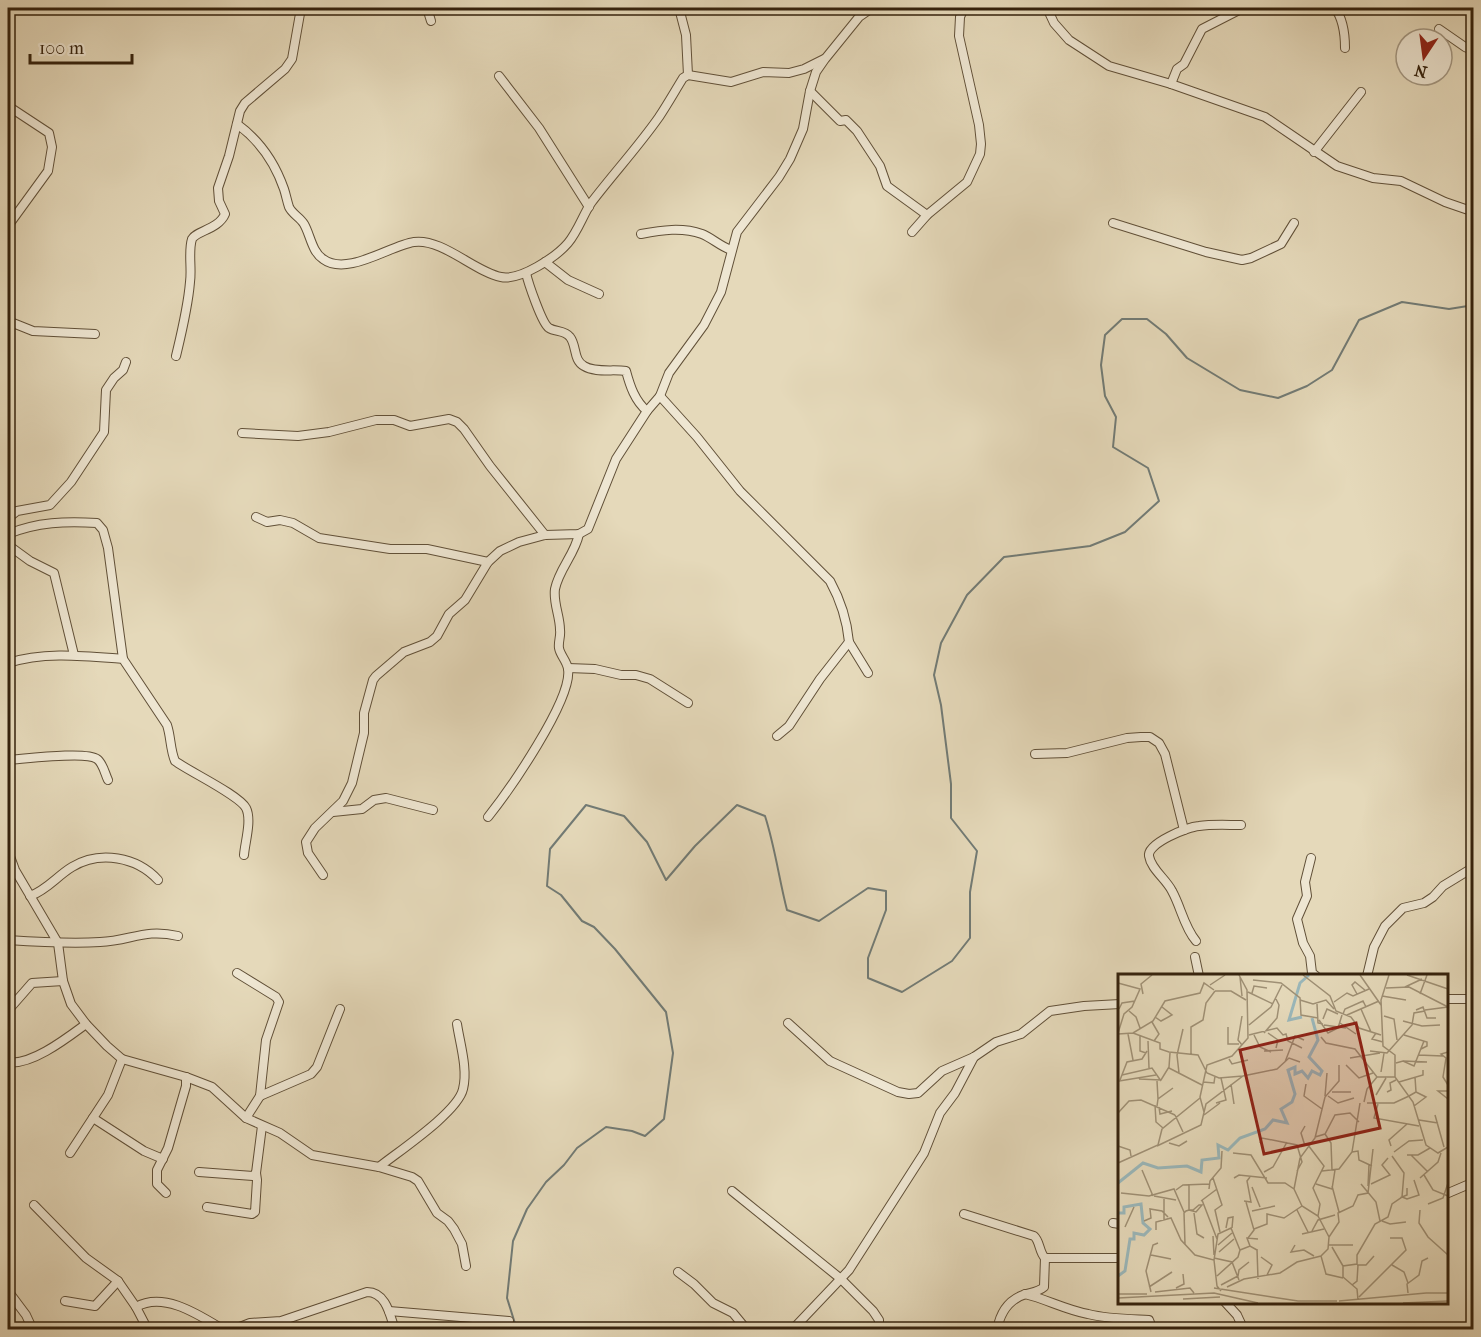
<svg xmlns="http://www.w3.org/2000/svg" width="1481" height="1337" font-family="'IM FELL French Canon',serif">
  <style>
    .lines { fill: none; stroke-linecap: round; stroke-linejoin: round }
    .stream { stroke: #727b75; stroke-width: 2 }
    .minor-casing { stroke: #615038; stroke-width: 10 }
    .minor { stroke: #eee6d2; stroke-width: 8 }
    .inset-river { fill: none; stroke: #9ab7ba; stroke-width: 3 }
    .inset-road { fill: none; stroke: #9f9075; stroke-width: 1.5 }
    .view { fill: #8f2418; fill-opacity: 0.15; stroke: #8f2418; stroke-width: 3 }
    .inset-edge { fill: none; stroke: #35220d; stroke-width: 3 }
  </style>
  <rect width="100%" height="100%" fill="#e5d9ba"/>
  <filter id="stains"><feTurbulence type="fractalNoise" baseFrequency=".00333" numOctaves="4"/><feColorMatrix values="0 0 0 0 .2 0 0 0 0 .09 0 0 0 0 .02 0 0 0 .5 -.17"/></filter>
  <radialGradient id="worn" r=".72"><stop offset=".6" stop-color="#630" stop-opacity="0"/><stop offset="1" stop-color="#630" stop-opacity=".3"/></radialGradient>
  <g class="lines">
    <path class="stream" d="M517,1330L507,1298L513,1241L527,1209L546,1182L564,1165L577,1148L606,1127L632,1131L645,1136L664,1119L673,1053L666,1012L615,949L594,927L582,921L561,895L547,886L550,849L586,805L624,816L647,842L666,880L695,846L737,805L765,816C775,847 779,879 787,910L819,921L868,888L886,891V910L868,958V978L902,992L952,961L970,938V892L977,851L951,818V784L941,705L934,675L941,643L967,595L1004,557L1090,546L1125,532L1159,501L1148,468L1113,447L1116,417L1105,396L1101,365L1105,335L1122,319H1147L1166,334L1187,358L1240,390L1278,398L1307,386L1332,370L1359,320L1402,302L1449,309L1474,305"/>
    <g class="minor-casing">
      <g id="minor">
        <path d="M427,8L431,21"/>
        <path d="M679,8L686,35L688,75"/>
        <path d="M1047,8L1054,23L1069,40L1109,66L1171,84L1265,117L1337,166L1373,178L1401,181L1445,202L1474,212"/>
        <path d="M1335,8C1343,19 1345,34 1345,48"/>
        <path d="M1439,29L1465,47L1474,51"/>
        <path d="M499,76L539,128L589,207"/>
        <path d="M1171,84L1177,69L1184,64L1202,29L1243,8"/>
        <path d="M810,91L840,121L846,120L857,131L880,166L887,186L927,215"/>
        <path d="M8,106L49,133L52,147L48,171L8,226"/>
        <path d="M237,124C259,140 275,163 284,189C286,195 287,201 289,207C292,214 300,217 304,224C310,234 312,252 323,259C347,277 391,245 414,242C442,238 475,272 501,277C520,281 556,257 568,243C578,231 583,215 591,203C613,174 638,147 659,117C667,105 675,91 683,78L688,75L731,82L763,72L789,73L804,69L824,59"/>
        <path d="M1314,152L1361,92"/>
        <path d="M1113,223L1206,252L1242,260L1251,258L1281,244L1294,223"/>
        <path d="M912,232L927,215L967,182L980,154L981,144L979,125L959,36L960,17L964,8"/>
        <path d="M641,234C662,230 682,227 702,234C712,238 720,246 731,250"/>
        <path d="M545,262L568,280L599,294"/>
        <path d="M526,273C528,282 542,324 549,328C555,332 565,330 570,337C577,346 573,360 584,366C595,373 613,369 626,371C630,386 635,401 647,411"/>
        <path d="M8,321L33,331L95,334"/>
        <path d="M176,356C182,331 188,307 190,282C192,269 188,251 192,239C196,231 219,229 225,214L219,201L218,188L229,156L240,111L245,103L285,69L292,59L301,8"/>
        <path d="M660,396L697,437L740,491L830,581C841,601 847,620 849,642L820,679L789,726L777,736"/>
        <path d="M242,433L298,436L329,432L376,420H394L410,426L449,419L457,422L464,429L490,466L545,535"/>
        <path d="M256,517L267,522L280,520L293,523L319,538L390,549H427L488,562"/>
        <path d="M8,518L17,511L50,505L71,482L104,432L106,390L114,378L123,370L126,362"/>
        <path d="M8,534C37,522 66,521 97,523L103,530L108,548L123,659"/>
        <path d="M8,545L30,561L54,573L74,655"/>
        <path d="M849,642L868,673"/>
        <path d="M8,663C44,651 85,656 123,659L167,725C171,737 170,749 175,761C190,772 239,795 246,808C252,820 245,842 244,855"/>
        <path d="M568,668L595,669L621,675H636L650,679L688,703"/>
        <path d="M1035,754L1067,753L1127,738L1141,737H1150L1159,743L1165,754L1184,830"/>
        <path d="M8,760C24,759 86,751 97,759C103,763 105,774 108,780"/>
        <path d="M1472,798L1474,807"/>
        <path d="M333,812L362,809L374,800L386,798L433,810"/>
        <path d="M488,817C508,792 573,699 568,669C567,661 560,655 559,648C558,642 561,636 560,630C560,616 553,603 555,589C559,569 575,554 579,534"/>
        <path d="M8,851L15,870L58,943L63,981L71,1004L86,1024L107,1046L122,1059L186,1077L212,1087L246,1118L280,1133L312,1155L379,1167L412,1177L418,1181L437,1213L448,1221L454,1229L462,1244L466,1266"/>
        <path d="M1311,858L1305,882L1307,896L1297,919L1303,943L1310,956L1312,973L1316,976"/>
        <path d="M323,875L308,853L306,842L315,828L343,801L352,783L364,733V713L373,680L376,676L404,652L430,642L437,636L449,614L465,600L488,562L500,551L519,542L545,535L579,534L588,529L616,459L647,411L660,396L669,373L704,325L721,292L737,232L779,177L790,159L803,129L810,91L816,72L825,59L859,17L872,8"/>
        <path d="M30,896C47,890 57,876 72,867C100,850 137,857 158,880"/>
        <path d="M8,940C38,942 69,944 100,942C131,941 144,928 178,936"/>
        <path d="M1196,941C1184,927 1181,907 1172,891C1166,879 1151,869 1149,856C1147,843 1188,827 1199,826C1212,824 1227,825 1241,825"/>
        <path d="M1195,957L1199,976"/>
        <path d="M237,973L276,997L279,1002L266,1040L260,1096L246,1118"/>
        <path d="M1367,976L1374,947L1385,926L1403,908L1424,903L1433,897L1443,886L1474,867"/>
        <path d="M1446,999H1474"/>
        <path d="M8,1007H11L32,983L63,981"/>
        <path d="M788,1023L830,1061L898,1092L909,1094L918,1093L942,1071L974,1057L996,1042L1021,1034L1050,1011L1084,1006L1120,1004"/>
        <path d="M8,1062C31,1066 67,1038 86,1024"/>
        <path d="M260,1096L311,1074L317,1067L340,1009"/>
        <path d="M93,1118L144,1151L163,1159"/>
        <path d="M70,1153L108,1095L122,1059"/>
        <path d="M379,1167C399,1151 458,1112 463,1089C468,1069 460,1044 457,1024"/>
        <path d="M199,1172L253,1176L256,1173L262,1126"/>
        <path d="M732,1191L841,1279L873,1311L879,1320V1330"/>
        <path d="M166,1193L157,1184V1170L168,1148L186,1086V1077"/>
        <path d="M1446,1194L1474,1182"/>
        <path d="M34,1205L86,1258L118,1281L136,1307L148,1330"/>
        <path d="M207,1207L252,1214L255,1212L257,1180L256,1173"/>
        <path d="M964,1214L1034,1236C1040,1241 1039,1252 1045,1258H1120"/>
        <path d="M1113,1223L1120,1224"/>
        <path d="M678,1272L694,1284L713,1303L733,1313L747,1330"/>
        <path d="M8,1291L26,1315L33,1330"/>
        <path d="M1025,1294C1046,1299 1066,1310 1088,1314C1108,1319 1128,1319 1149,1320L1153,1330"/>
        <path d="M65,1301L95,1306L118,1281"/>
        <path d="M1225,1302L1237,1315L1244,1330"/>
        <path d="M136,1307C164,1291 199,1315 224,1330"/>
        <path d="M389,1311L509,1321"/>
        <path d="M232,1330L250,1323L281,1321L367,1292C386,1292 390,1315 395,1330"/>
        <path d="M792,1330L849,1270L924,1153L940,1113L955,1093L974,1057"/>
        <path d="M997,1330C1000,1313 1009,1299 1026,1294C1033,1292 1038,1292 1044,1287L1045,1258"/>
      </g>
    </g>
    <use href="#minor" class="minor"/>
  </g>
  <g transform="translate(1118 974)">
    <rect width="330" height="330" fill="#e5d9ba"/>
    <path class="inset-river" d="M184,43L171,46L182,9L191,1M0,209L25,189L40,194L69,192L83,198L84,186L101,184L100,171L110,176L122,164L147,155L155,146L169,149L163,135L174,128L177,120L170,96L177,93V100L184,97L190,104L194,97L202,101L204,97L191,83L200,66L194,44M0,239H6V233L23,230L25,249L32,255L26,261L16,259V265H12L7,297L0,302"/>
    <path class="inset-road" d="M185,1L212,22L218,37L233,43L241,54L263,61M242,1L263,31M271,1L263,26L265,72L277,81V103L295,128L308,171L320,179L330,173M289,1L330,15M122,3L124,22M135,6L163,9L182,24L183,41L200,44M92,11L107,1M287,13L304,5M268,14L291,13L330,33M97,17H113L128,26M130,18L155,30M134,19L136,12L149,14M25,20L23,10L34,1M239,20L234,11L237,8L248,17M302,20L309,1M264,22L288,26M182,26L195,30L208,26L216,35M216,28L229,19L235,22L251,15M199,30L200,49L205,50M1,35L4,29L17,27M243,35L253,58M298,36L305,33L309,44H318M307,36L330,33M11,37L18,43L22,54M225,40L227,35L245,27L248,33M229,41L261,27M124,42L120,66L124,71M266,42L276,45L279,66M37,43L43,47L54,41L44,33M205,45L209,35L220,40M201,46L210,59L220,54L224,41M285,47L304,52L322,51M34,48L41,60L36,67M222,49L238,60M131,51L153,33L164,11M206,51L228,54M110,53V70H121M0,59L6,40L14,33L22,15L0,9M15,59L42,69V75L51,78L80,81L89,99L101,104L125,102M146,59L159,44L161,31L158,25M150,59L160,66L158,74M258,59L254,65L265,68M0,60L15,59L35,47L47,27L82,19L86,9L96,16M10,60L15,86M131,61L159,54L165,61L168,60L170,67L184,74M136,61L142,73L153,78M286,61L309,68V72L303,75M22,62V77L28,79M203,63L208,69L237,75L259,103H277M30,67L31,94M146,77L165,76M252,77L269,79L294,51L296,39L307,37M330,78L323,80L328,84L325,103L330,111M73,80V53L85,46L88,29L97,17M300,81L325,82M232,84L262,79M111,85L114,90L130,86M285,87L309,88M167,88L177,62L186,66M278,89L285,87L296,92L306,67M228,91L241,104L255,99M51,94L84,111M263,98L266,79M61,99L59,81L65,55M4,101L34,94L43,107M21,105L43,106L51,93L52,79M2,106L9,88L24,85L29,77M1,107L38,101M39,107L40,125M85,108L96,109L97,102M281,108L305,101V96M113,110L116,130M188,110L186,122L204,135M330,117H320L330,125M214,118H233M269,118L273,116L272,109L278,106M258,121L268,104M207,122L209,99M210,122L220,129L236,124M246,128L249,115L259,103M98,129L108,126L103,104M249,129H276L291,122L298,118L297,103M260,130L256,144L301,152M37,131L38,148L45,154M39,132L40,125L55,114M296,132L308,123L298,118M41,133L42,140L54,137M86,138L82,123L89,91L114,82L130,64L129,16L121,1M0,139L11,127L23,126L57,141M57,141L65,158M86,141L102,129M317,141L326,173M301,146L320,149M207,160L213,169L214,196M197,163L207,160L217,141L232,139L241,148M51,169L61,172L69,167M142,169L144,164L179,171L184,188L179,197M190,171L206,192L195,214L202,230L200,242M0,172L12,176L13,182M39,172L83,151L88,130L125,102L159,95L171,84L182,88M187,172L183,159L187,152M273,172L271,166L289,150M234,178L240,177L241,186L254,192M276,178L291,167L305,166M115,179L133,181L150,209H167L176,215L184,232L200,242L211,263M289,181H300L312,174M293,181L310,198M0,189L40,171L44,155L82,124M24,196L35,222M204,197L221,195L234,178L242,129M146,198L155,193L169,168M306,201L315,216L330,222M95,204L104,231L97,236L102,258M116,204L121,201L149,204M302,204L320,188L323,179M198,210L214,215L217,196M243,210L258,228L262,247M253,210L272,201L264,191L270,184M214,212L221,238M250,212L251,191M134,213L142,233M289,214V221L284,223L289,225L301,221L296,206M91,215L92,207L103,194L104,177M176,215L182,184L197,164L207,123L221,107V91M58,216L65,211L91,210M3,219L31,222L56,215L66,238M36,222L58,226M84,226L99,265M83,227L99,215M126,227L133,228L129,207L132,203M128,228L136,256L130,264M310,230L325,224L330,209M71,236V211M179,236L190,258M302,236L301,249L310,263L330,281M134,237L157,232M76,239L79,260L86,264M46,246V225M26,247L33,244L32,235L44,237L50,243M264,247L272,250L288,248M7,253L16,233M108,254L110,244L115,243L114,254M136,255L149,250V240L166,244L184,232M38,256V248L53,244L63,266L77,281L96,286L99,312L103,317M194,257L200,246L217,241M184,260L206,255M95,262L96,281M67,270L66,239L68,237L71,236H75L81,231H84L78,238L71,236M100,271L114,259M177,271L173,278L186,276L196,282M211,271H235M132,272L129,264L140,265M214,273L225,292M139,275L140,305M122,276L132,272L139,276M101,278L116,265M33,281L53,285M143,283L154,291L149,301M96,284L114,288L121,306M96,286L100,260L113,254L122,276L120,283L99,302M239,291H248L256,282M274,291L286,298L290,309M225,304L208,300L203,282L210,275L211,263L221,248L220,239L235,232L240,221L250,219L255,175M103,311L120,302L121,296L131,288M234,311L239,307L240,291M31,313L54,298M109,313L126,305L162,299L179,288L203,282M58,314L66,310L65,300M96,314L180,327H219M33,318L28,297L35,271L40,269M37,318L72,314L76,319M290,319L289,310L301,301L304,287L310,284M308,319H330M0,320H29M241,323L288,276L284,264H272M0,324L96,319L140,329M65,325L102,323M240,326L239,315L225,303V292L239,290V281L257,250L270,243L274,230L284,223L286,199L274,182M221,327L308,319M285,329L330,327"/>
    <path class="view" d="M238,49L262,154L146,180L122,76Z"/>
    <rect width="330" height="330" class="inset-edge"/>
  </g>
  <rect width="1481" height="1337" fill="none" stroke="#e5d9ba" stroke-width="30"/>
  <rect x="9" y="9" width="1463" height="1319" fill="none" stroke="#35220d" stroke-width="3"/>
  <rect x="15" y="15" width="1451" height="1307" fill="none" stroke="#35220d" stroke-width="1.5"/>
  <g transform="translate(1424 57) rotate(193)"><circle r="28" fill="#eee6d2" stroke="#a49883" stroke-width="1.5"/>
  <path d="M0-4.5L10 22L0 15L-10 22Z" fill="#8f2418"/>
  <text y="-9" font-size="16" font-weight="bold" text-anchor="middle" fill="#35220d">N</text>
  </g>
  <path d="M30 54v9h102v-9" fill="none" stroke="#35220d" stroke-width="3"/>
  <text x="39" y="54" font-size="18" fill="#35220d" stroke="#eee6d2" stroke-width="4.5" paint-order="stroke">100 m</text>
  <rect width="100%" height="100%" filter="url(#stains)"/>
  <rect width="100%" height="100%" fill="url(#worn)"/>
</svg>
